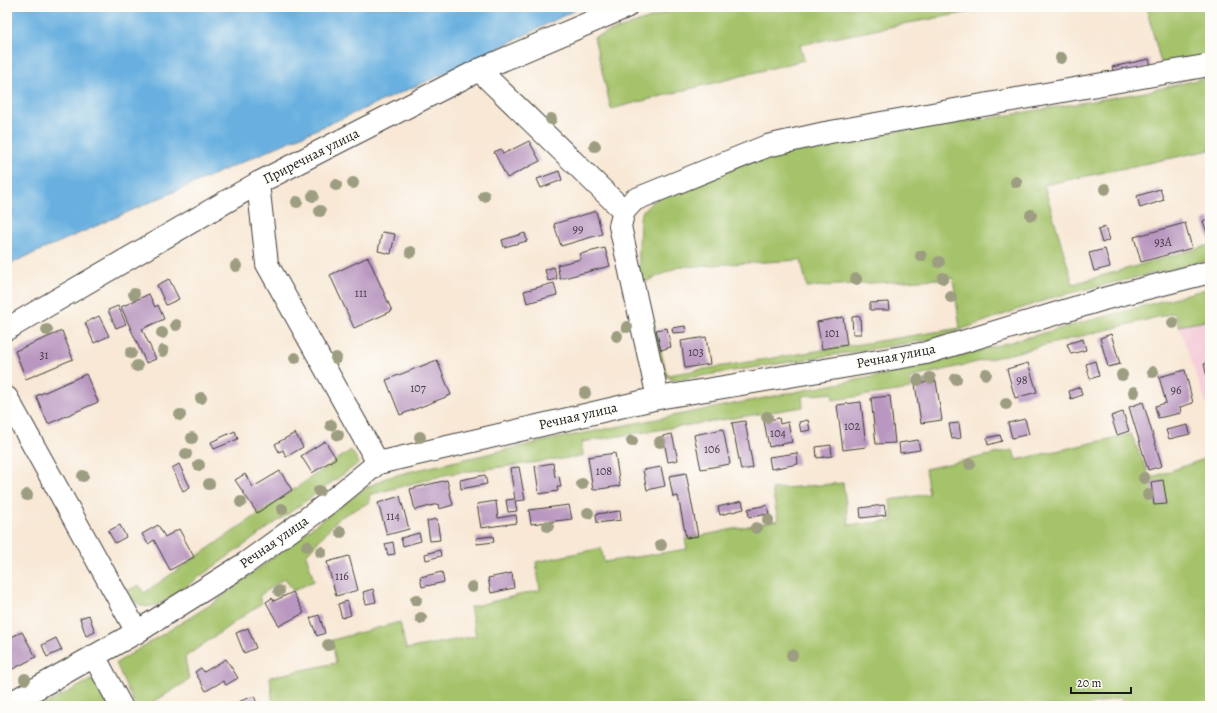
<svg xmlns="http://www.w3.org/2000/svg" width="1217" height="713" font-family="Alegreya,serif">
  <style>
    .built { fill: #f5cfdb }
    .green { fill: #a5c36b; stroke: #607044; fill-rule: evenodd }
    .water { fill: #69b0e0; stroke: #42667e }
    .building { fill: #b997c0 }
    .lines { fill: none; stroke-linecap: round; stroke-linejoin: round }
    .minor-casing { stroke: #3d3b38; stroke-width: 24 }
    .minor { stroke: #fff; stroke-width: 22 }
    .tree { fill: #9d9d81 }
    .labels { text-anchor: middle; dominant-baseline: central; stroke-width: 3.5; stroke-linejoin: round; paint-order: stroke }
    .number-label { font-size: 12px; fill: #433b45 }
    .street-label { font-size: 14px; fill: #1c1c1c; stroke: #fdfcf7 }
  </style>
  <rect width="100%" height="100%" fill="#fdfcf7"/>
  <filter id="ink" filterUnits="userSpaceOnUse"><feTurbulence type="fractalNoise" baseFrequency=".025" numOctaves="2"/><feDisplacementMap in="SourceGraphic" scale="8" xChannelSelector="R" yChannelSelector="G"/><feConvolveMatrix kernelMatrix="1 2 1 2 8 2 1 2 1" color-interpolation-filters="sRGB"/></filter>
  <filter id="wash" filterUnits="userSpaceOnUse"><feTurbulence type="fractalNoise" baseFrequency=".012" numOctaves="4" result="noise"/><feDisplacementMap in="SourceGraphic" scale="16" xChannelSelector="R" yChannelSelector="G"/><feGaussianBlur stdDeviation="0.9" result="paint"/><feColorMatrix in="noise" values="0 0 0 0 0 0 0 0 0 0 0 0 0 0 0 0 0 1.4 0 .05"/><feComposite in="paint" operator="in"/></filter>
  <g filter="url(#wash)">
    <rect width="100%" height="100%" fill="#f8e8d5"/>
    <path class="built" d="M1210,320V414L1179,326Z"/>
    <g class="green">
      <path d="M683,7H997L909,23L800,45L804,60L611,109L594,37Z"/>
      <path d="M1146,7H1210V58L1162,67Z"/>
      <path d="M1210,77V150L1044,185L1073,284L1210,245V260L1054,297L934,339L676,380L671,379L662,373L638,278L640,218L643,211L653,201L738,163L819,142L997,117L1145,92ZM801,260L807,287L953,278L960,328L667,375L643,283L678,267Z"/>
      <path d="M1210,288V320L1179,326L1174,313L990,359L910,378L911,389L833,400L832,393L802,396L803,407L582,442L583,456L449,474L369,495L370,502L339,518L306,555L314,581L293,591L285,578L259,596L262,603L185,657L189,680L152,703L153,706H135L116,663L215,602L332,512L366,488L386,478L408,472L549,440L903,371Z"/>
      <path d="M1131,434L1150,478L1210,457V706H1123L1121,697L1087,706H273L270,677L336,663L332,640L400,622L406,649L476,636L470,607L540,590L536,562L601,548L604,562L687,549L685,539L778,520L772,489L843,483L849,525L892,521L890,500L929,494L925,469L1013,450L1016,460Z"/>
      <path d="M351,450L359,463L167,600C148,610 139,610 127,591L139,585L144,593Z"/>
      <path d="M93,679L109,706H41Z"/>
    </g>
    <path class="water" d="M7,7H581L473,61L7,265Z"/>
    <g id="blocks">
      <g class="building">
        <path d="M1149,59L1151,66L1114,75L1112,67Z"/>
        <path d="M529,141L540,161L507,178L494,152L501,149L503,154Z"/>
        <path d="M559,171L562,180L541,188L537,179Z"/>
        <path d="M1160,189L1164,200L1140,208L1137,196Z"/>
        <path d="M596,211L602,234L561,246L554,224Z"/>
        <path d="M1210,218V242L1203,221Z"/>
        <path d="M1185,223L1192,248L1141,262L1134,237Z"/>
        <path d="M1105,227L1109,240L1102,243L1098,230Z"/>
        <path d="M382,232L395,234L391,254L378,251Z"/>
        <path d="M525,233L527,241L504,247L502,240Z"/>
        <path d="M605,248L610,266L560,279L557,265L581,259L580,254Z"/>
        <path d="M1105,249L1110,267L1094,271L1089,253Z"/>
        <path d="M368,257L392,311L354,328L330,275Z"/>
        <path d="M554,267L557,279L548,281L545,270Z"/>
        <path d="M169,279L179,299L166,305L157,285Z"/>
        <path d="M554,283L557,295L527,303L524,291Z"/>
        <path d="M149,294L155,307L158,305L164,319L142,329L156,359L146,363L121,307Z"/>
        <path d="M889,302L890,310H870V303Z"/>
        <path d="M118,306L126,324L116,328L108,310Z"/>
        <path d="M99,316L109,336L94,343L85,323Z"/>
        <path d="M860,316L861,334H853L852,317Z"/>
        <path d="M843,317L847,345L822,349L817,322Z"/>
        <path d="M685,326L686,332L673,333L672,328Z"/>
        <path d="M667,328L671,347L661,350L656,330Z"/>
        <path d="M62,331L73,359L26,379L15,351Z"/>
        <path d="M1111,334L1120,364L1108,367L1100,338Z"/>
        <path d="M706,337L710,364L685,368L681,341Z"/>
        <path d="M1083,339L1086,350L1071,354L1067,344Z"/>
        <path d="M437,360L451,395L400,415L386,380Z"/>
        <path d="M1095,361L1099,376L1090,379L1086,364Z"/>
        <path d="M1028,363L1037,392L1015,398L1007,369Z"/>
        <path d="M1210,363V376L1207,377L1204,364Z"/>
        <path d="M1185,370L1193,403L1180,407L1181,413L1158,418L1155,406L1166,403L1159,377Z"/>
        <path d="M86,374L98,402L48,424L36,396Z"/>
        <path d="M936,381L942,420L921,423L915,384Z"/>
        <path d="M1080,387L1082,395L1071,399L1069,391Z"/>
        <path d="M890,396L895,443L876,444L871,398Z"/>
        <path d="M861,402L866,447L843,450L837,405Z"/>
        <path d="M1143,402L1162,466L1148,470L1129,407Z"/>
        <path d="M1123,412L1129,431L1117,435L1111,416Z"/>
        <path d="M779,418L780,424L788,422L792,442L769,447L764,421Z"/>
        <path d="M1025,419L1029,434L1012,438L1008,423Z"/>
        <path d="M808,420L810,430L801,432L799,422Z"/>
        <path d="M745,421L753,468L741,470L732,423Z"/>
        <path d="M959,423L961,438L952,439L949,424Z"/>
        <path d="M1188,425L1190,434L1169,439L1166,430Z"/>
        <path d="M723,429L730,464L701,469L694,435Z"/>
        <path d="M235,431L238,439L214,449L211,442Z"/>
        <path d="M295,433L303,447L286,457L283,450L279,452L275,444Z"/>
        <path d="M672,434L678,460L668,462L663,436Z"/>
        <path d="M1000,435L1002,441L988,445L987,438Z"/>
        <path d="M918,440L920,450L900,453L899,443Z"/>
        <path d="M325,441L336,458L312,473L301,456Z"/>
        <path d="M831,445L832,456L817,458L816,447Z"/>
        <path d="M615,453L620,486L593,490L588,457Z"/>
        <path d="M797,453L798,464L771,469L769,457Z"/>
        <path d="M553,463L555,477L559,476L561,487H557L558,491L539,494L535,466Z"/>
        <path d="M179,464L190,487L183,491L172,468Z"/>
        <path d="M519,467L525,500L515,501L517,511L508,512L506,500L515,499L510,468Z"/>
        <path d="M661,467L665,486L647,490L643,470Z"/>
        <path d="M280,471L292,490L257,513L235,480L245,474L253,487Z"/>
        <path d="M686,473L698,536L686,538L678,496L673,497L669,476Z"/>
        <path d="M485,475L487,484L461,489L460,480Z"/>
        <path d="M447,480L453,505L439,509L438,504L415,510L410,489Z"/>
        <path d="M1163,480L1167,504L1154,505L1151,482Z"/>
        <path d="M400,496L409,529L387,535L378,503Z"/>
        <path d="M496,501L498,518L516,515L517,523L481,528L477,504Z"/>
        <path d="M742,501L744,509L720,515L718,507Z"/>
        <path d="M569,505L572,519L531,524L529,510Z"/>
        <path d="M767,505L769,514L749,517L748,509Z"/>
        <path d="M884,505L886,515L861,518L860,508Z"/>
        <path d="M620,511L621,520L597,523L596,514Z"/>
        <path d="M437,519L440,540L430,541L427,521Z"/>
        <path d="M120,525L126,537L115,543L108,531Z"/>
        <path d="M158,525L165,537L179,529L194,557L170,570L154,540L148,544L142,534Z"/>
        <path d="M419,533L421,541L403,546L401,538Z"/>
        <path d="M493,536L494,542L477,544L476,538Z"/>
        <path d="M393,542L395,554L388,555L385,544Z"/>
        <path d="M440,550L441,556L426,560L425,554Z"/>
        <path d="M349,556L358,590L336,596L327,562Z"/>
        <path d="M442,572L444,582L422,587L420,577Z"/>
        <path d="M512,573L514,588L491,593L488,578Z"/>
        <path d="M373,589L376,602L366,604L363,592Z"/>
        <path d="M293,592L304,613L279,626L266,602L272,598L274,601Z"/>
        <path d="M347,601L351,615L342,618L338,604Z"/>
        <path d="M89,615L95,632L86,636L80,618Z"/>
        <path d="M319,615L325,633L317,636L310,618Z"/>
        <path d="M248,628L256,648L244,653L236,633Z"/>
        <path d="M22,632L36,657L13,669L7,658V639Z"/>
        <path d="M56,638L62,650L47,657L42,645Z"/>
        <path d="M226,659L238,678L226,685L223,681L206,691L195,672L201,668L204,672Z"/>
        <path d="M254,696L258,706H240L238,702Z"/>
      </g>
    </g>
  </g>
  <g filter="url(#ink)">
    <use href="#blocks" fill-opacity="0" stroke="#3d3b38" stroke-width="1"/>
    <g class="lines">
      <g class="minor-casing">
        <g id="minor">
          <path d="M479,70L624,211"/>
          <path d="M258,183L267,264L378,463"/>
          <path d="M7,329L258,183L479,70L626,7"/>
          <path d="M7,398L137,632"/>
          <path d="M658,398L620,226L624,211L634,200L767,146L825,133L1210,65"/>
          <path d="M94,656L121,706"/>
          <path d="M7,705L137,632L246,563L335,498L378,463L658,398L926,353L1107,298L1210,272"/>
        </g>
      </g>
      <use href="#minor" class="minor"/>
    </g>
    <g class="tree">
      <circle cx="1061" cy="58" r="6"/>
      <circle cx="551" cy="119" r="6"/>
      <circle cx="595" cy="146" r="6"/>
      <circle cx="1016" cy="182" r="6"/>
      <circle cx="353" cy="183" r="6"/>
      <circle cx="336" cy="185" r="6"/>
      <circle cx="1105" cy="189" r="6"/>
      <circle cx="313" cy="196" r="6"/>
      <circle cx="484" cy="196" r="6"/>
      <circle cx="297" cy="202" r="6"/>
      <circle cx="320" cy="211" r="6"/>
      <circle cx="1031" cy="215" r="6"/>
      <circle cx="411" cy="252" r="6"/>
      <circle cx="921" cy="256" r="6"/>
      <circle cx="939" cy="262" r="6"/>
      <circle cx="236" cy="266" r="6"/>
      <circle cx="943" cy="278" r="6"/>
      <circle cx="856" cy="279" r="6"/>
      <circle cx="134" cy="294" r="6"/>
      <circle cx="951" cy="297" r="6"/>
      <circle cx="1173" cy="323" r="6"/>
      <circle cx="176" cy="325" r="6"/>
      <circle cx="627" cy="327" r="6"/>
      <circle cx="47" cy="330" r="6"/>
      <circle cx="162" cy="333" r="6"/>
      <circle cx="617" cy="336" r="6"/>
      <circle cx="163" cy="351" r="6"/>
      <circle cx="131" cy="353" r="6"/>
      <circle cx="295" cy="358" r="6"/>
      <circle cx="336" cy="358" r="6"/>
      <circle cx="137" cy="366" r="6"/>
      <circle cx="1153" cy="372" r="6"/>
      <circle cx="986" cy="374" r="6"/>
      <circle cx="1122" cy="375" r="6"/>
      <circle cx="930" cy="378" r="6"/>
      <circle cx="956" cy="379" r="6"/>
      <circle cx="918" cy="380" r="6"/>
      <circle cx="1134" cy="392" r="6"/>
      <circle cx="585" cy="393" r="6"/>
      <circle cx="201" cy="398" r="6"/>
      <circle cx="1006" cy="404" r="6"/>
      <circle cx="180" cy="415" r="6"/>
      <circle cx="767" cy="417" r="6"/>
      <circle cx="331" cy="425" r="6"/>
      <circle cx="338" cy="435" r="6"/>
      <circle cx="420" cy="437" r="6"/>
      <circle cx="192" cy="438" r="6"/>
      <circle cx="632" cy="441" r="6"/>
      <circle cx="660" cy="442" r="6"/>
      <circle cx="186" cy="454" r="6"/>
      <circle cx="970" cy="464" r="6"/>
      <circle cx="199" cy="465" r="6"/>
      <circle cx="83" cy="476" r="6"/>
      <circle cx="1144" cy="478" r="6"/>
      <circle cx="209" cy="484" r="6"/>
      <circle cx="582" cy="484" r="6"/>
      <circle cx="319" cy="491" r="6"/>
      <circle cx="27" cy="495" r="6"/>
      <circle cx="1148" cy="495" r="6"/>
      <circle cx="241" cy="502" r="6"/>
      <circle cx="282" cy="509" r="6"/>
      <circle cx="588" cy="513" r="6"/>
      <circle cx="768" cy="520" r="6"/>
      <circle cx="548" cy="526" r="6"/>
      <circle cx="756" cy="528" r="6"/>
      <circle cx="341" cy="532" r="6"/>
      <circle cx="661" cy="545" r="6"/>
      <circle cx="307" cy="546" r="6"/>
      <circle cx="321" cy="552" r="6"/>
      <circle cx="472" cy="587" r="6"/>
      <circle cx="279" cy="591" r="6"/>
      <circle cx="416" cy="600" r="6"/>
      <circle cx="421" cy="618" r="6"/>
      <circle cx="328" cy="645" r="6"/>
      <circle cx="792" cy="655" r="6"/>
      <circle cx="25" cy="679" r="6"/>
    </g>
  </g>
  <g class="labels">
    <g class="number-label">
      <text x="578" y="229">99</text>
      <text x="1163" y="242">93А</text>
      <text x="361" y="293">111</text>
      <text x="832" y="333">101</text>
      <text x="696" y="352">103</text>
      <text x="44" y="355">31</text>
      <text x="1022" y="380">98</text>
      <text x="418" y="388">107</text>
      <text x="1176" y="390">96</text>
      <text x="852" y="426">102</text>
      <text x="778" y="433">104</text>
      <text x="712" y="449">106</text>
      <text x="604" y="471">108</text>
      <text x="393" y="516">114</text>
      <text x="342" y="576">116</text>
    </g>
    <g class="street-label">
      <text transform="translate(311 156) rotate(-27)">Приречная улица</text>
      <text transform="translate(896 356) rotate(-11)">Речная улица</text>
      <text transform="translate(578 416) rotate(-13)">Речная улица</text>
      <text transform="translate(274 542) rotate(-35)">Речная улица</text>
    </g>
  </g>
  <rect width="1217" height="713" fill="none" stroke="#fdfcf7" stroke-width="24"/>
  <path d="M1071 687v6h60v-6" fill="none" stroke="#1c1c1c" stroke-width="2"/>
  <text x="1077" y="687" font-size="12" fill="#1c1c1c" stroke="#fdfcf7" stroke-width="3" paint-order="stroke">20 m</text>
</svg>
